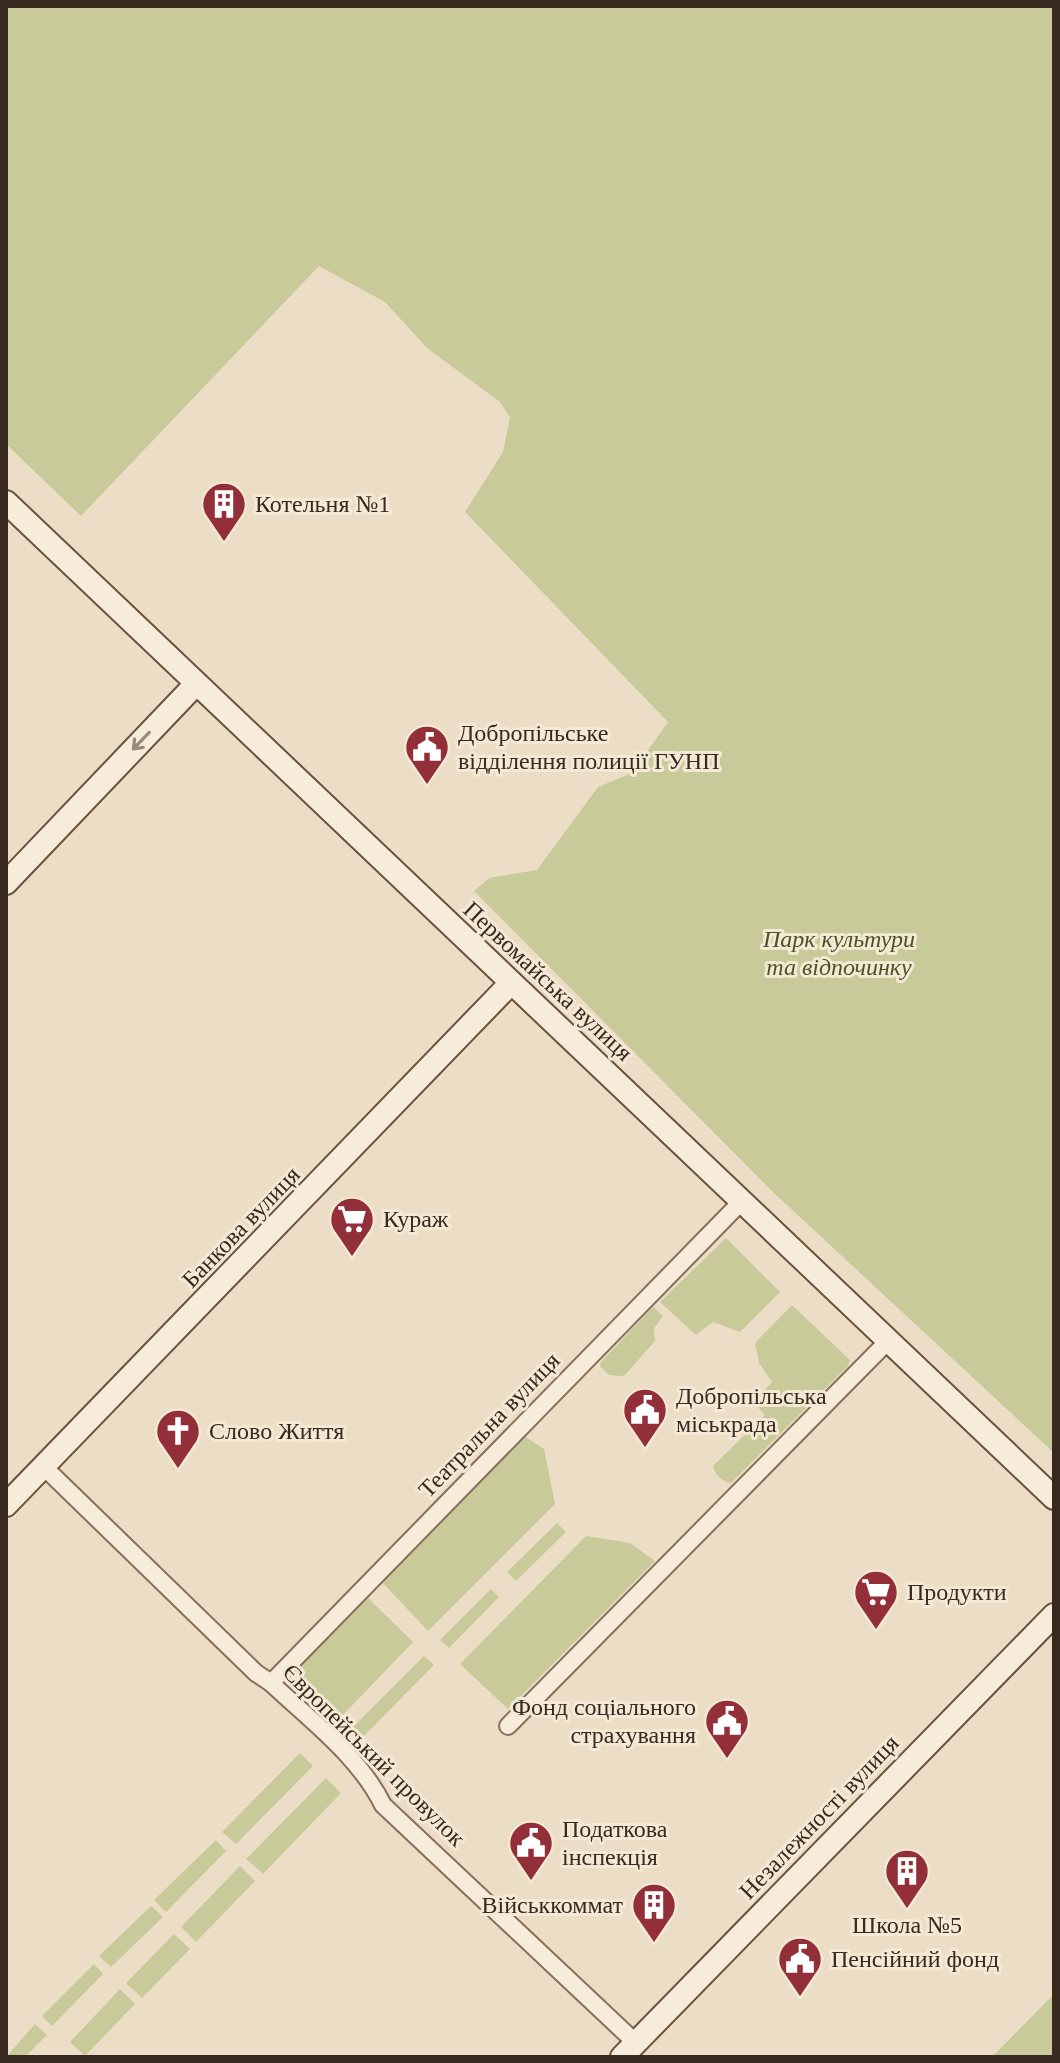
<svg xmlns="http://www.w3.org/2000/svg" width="1060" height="2063" font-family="Georgia,serif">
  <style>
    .green { fill: #c9ca9a }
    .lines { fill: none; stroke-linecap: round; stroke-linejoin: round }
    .street-casing { stroke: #876f5c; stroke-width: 20 }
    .secondary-casing { stroke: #69513f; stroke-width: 26 }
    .street { stroke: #f7ecd9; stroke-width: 16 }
    .secondary { stroke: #f7ecd9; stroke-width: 22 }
    .oneway { stroke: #988a7c }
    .labels { text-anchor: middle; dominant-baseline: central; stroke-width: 6; stroke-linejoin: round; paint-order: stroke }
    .poi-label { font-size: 24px; fill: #38291f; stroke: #f4e9d5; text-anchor: start }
    .park-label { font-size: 24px; font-style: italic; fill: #4c5327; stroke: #f4e9d5 }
    .street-label { font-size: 24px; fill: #38291f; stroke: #f4e9d5 }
  </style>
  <rect width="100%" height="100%" fill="#ecdec6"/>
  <g class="green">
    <path d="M6,6H1054V1453L774,1193L474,891L489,878L537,870L598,787L632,773L668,722L465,512L503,452L510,417L500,402L427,348L385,302L319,266L81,516L6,444Z"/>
    <path d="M726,1238L780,1292L740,1332L713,1322L696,1335L660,1302Z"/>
    <path d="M792,1305L850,1360L848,1366L731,1483C722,1481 715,1475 713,1466L765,1415L753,1402L772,1382L759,1363L755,1343Z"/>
    <path d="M653,1307L663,1316L654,1328L655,1341L624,1376L609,1375L600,1366L601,1362Z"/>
    <path d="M524,1436L544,1449L555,1504L428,1631L381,1581Z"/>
    <path d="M557,1523L566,1532L516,1581L507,1572Z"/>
    <path d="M586,1536L630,1543L655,1561L508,1709L460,1664Z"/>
    <path d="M491,1589L499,1597L449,1648L440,1640Z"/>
    <path d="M368,1598L413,1642L341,1717L294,1672Z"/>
    <path d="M424,1656L434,1665L360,1740L350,1730Z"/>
    <path d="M300,1753L313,1766L236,1844L222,1832Z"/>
    <path d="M326,1778L341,1793L263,1874L246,1859Z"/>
    <path d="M216,1840L226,1851L166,1912L154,1900Z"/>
    <path d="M240,1866L255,1881L196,1942L181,1927Z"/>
    <path d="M151,1906L163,1917L111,1967L99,1956Z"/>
    <path d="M174,1934L190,1949L142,1998L126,1983Z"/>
    <path d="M94,1964L103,1974L52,2026L42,2016Z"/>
    <path d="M120,1989L135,2004L85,2056L70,2042Z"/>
    <path d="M1054,1994V2057H992Z"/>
    <path d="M35,2024L47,2035L25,2057H6Z"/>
  </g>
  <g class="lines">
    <g class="street-casing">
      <g id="street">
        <path d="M44,1467L256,1673L271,1683C310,1720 359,1756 383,1805L636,2043"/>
        <path d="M271,1683L742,1201"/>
        <path d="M508,1726L889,1340"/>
      </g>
    </g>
    <g class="secondary-casing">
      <g id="secondary">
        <path d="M6,502L1054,1498"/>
        <path d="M6,883L195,685"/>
        <path d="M6,1505L511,983"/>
        <path d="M622,2057L1054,1615"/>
      </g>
    </g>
    <use href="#street" class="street"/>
    <use href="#secondary" class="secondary"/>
  </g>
  <defs><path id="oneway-shaft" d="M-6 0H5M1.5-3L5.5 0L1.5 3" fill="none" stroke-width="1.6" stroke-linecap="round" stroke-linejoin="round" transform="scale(2)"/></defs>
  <use class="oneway" href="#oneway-shaft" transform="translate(141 741) rotate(134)"/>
  <defs>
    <g id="building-pin" transform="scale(2.3)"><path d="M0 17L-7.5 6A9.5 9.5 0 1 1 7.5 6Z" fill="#932f38" stroke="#f4e9d5"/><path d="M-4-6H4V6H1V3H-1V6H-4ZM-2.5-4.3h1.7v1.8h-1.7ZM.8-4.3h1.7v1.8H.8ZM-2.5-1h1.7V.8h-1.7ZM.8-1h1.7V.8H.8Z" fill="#fff"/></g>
    <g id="civic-pin" transform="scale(2.3)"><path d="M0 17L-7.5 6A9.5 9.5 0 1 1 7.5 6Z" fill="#932f38" stroke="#f4e9d5"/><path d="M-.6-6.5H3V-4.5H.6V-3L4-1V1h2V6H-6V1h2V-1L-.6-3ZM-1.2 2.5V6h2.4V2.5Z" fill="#fff"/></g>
    <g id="supermarket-pin" transform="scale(2.3)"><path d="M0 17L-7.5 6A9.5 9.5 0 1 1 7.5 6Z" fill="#932f38" stroke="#f4e9d5"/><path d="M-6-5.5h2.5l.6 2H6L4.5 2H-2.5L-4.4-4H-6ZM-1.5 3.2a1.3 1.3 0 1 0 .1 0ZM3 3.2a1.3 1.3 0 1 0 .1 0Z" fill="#fff"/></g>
    <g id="church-pin" transform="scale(2.3)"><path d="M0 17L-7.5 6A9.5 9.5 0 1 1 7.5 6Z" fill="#932f38" stroke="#f4e9d5"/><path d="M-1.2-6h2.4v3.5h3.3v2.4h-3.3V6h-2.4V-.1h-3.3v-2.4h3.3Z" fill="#fff"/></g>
  </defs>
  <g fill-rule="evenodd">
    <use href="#building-pin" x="224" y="504"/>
    <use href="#civic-pin" x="427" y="747"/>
    <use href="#supermarket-pin" x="352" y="1219"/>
    <use href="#civic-pin" x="645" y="1410"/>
    <use href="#church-pin" x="178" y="1431"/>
    <use href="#supermarket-pin" x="876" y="1592"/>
    <use href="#civic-pin" x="727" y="1721"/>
    <use href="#civic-pin" x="531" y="1843"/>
    <use href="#building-pin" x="907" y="1871"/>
    <use href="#building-pin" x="654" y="1905"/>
    <use href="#civic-pin" x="800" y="1959"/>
  </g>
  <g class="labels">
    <g class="poi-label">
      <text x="255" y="504">Котельня №1</text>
      <text x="458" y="733">Добропільське<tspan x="458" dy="28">відділення полиції ГУНП</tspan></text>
      <text x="383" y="1219">Кураж</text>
      <text x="676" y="1396">Добропільська<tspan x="676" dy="28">міськрада</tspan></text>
      <text x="209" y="1431">Слово Життя</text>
      <text x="907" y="1592">Продукти</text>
      <text x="696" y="1707" text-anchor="end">Фонд соціального<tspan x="696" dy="28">страхування</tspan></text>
      <text x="562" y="1829">Податкова<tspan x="562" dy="28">інспекція</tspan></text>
      <text x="623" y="1905" text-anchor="end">Військкоммат</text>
      <text x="907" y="1925" text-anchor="middle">Школа №5</text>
      <text x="831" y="1959">Пенсійний фонд</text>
    </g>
    <g class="park-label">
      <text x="839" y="939">Парк культури<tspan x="839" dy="28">та відпочинку</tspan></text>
    </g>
    <g class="street-label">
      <text transform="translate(548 981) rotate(43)">Первомайська вулиця</text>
      <text transform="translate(241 1227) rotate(-46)">Банкова вулиця</text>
      <text transform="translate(489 1425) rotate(-46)">Театральна вулиця</text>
      <text transform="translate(374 1755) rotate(45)">Європейський провулок</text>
      <text transform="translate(819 1817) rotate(-46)">Незалежності вулиця</text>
    </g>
  </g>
  <rect width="1060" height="2063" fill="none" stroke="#38291f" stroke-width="16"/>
</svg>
